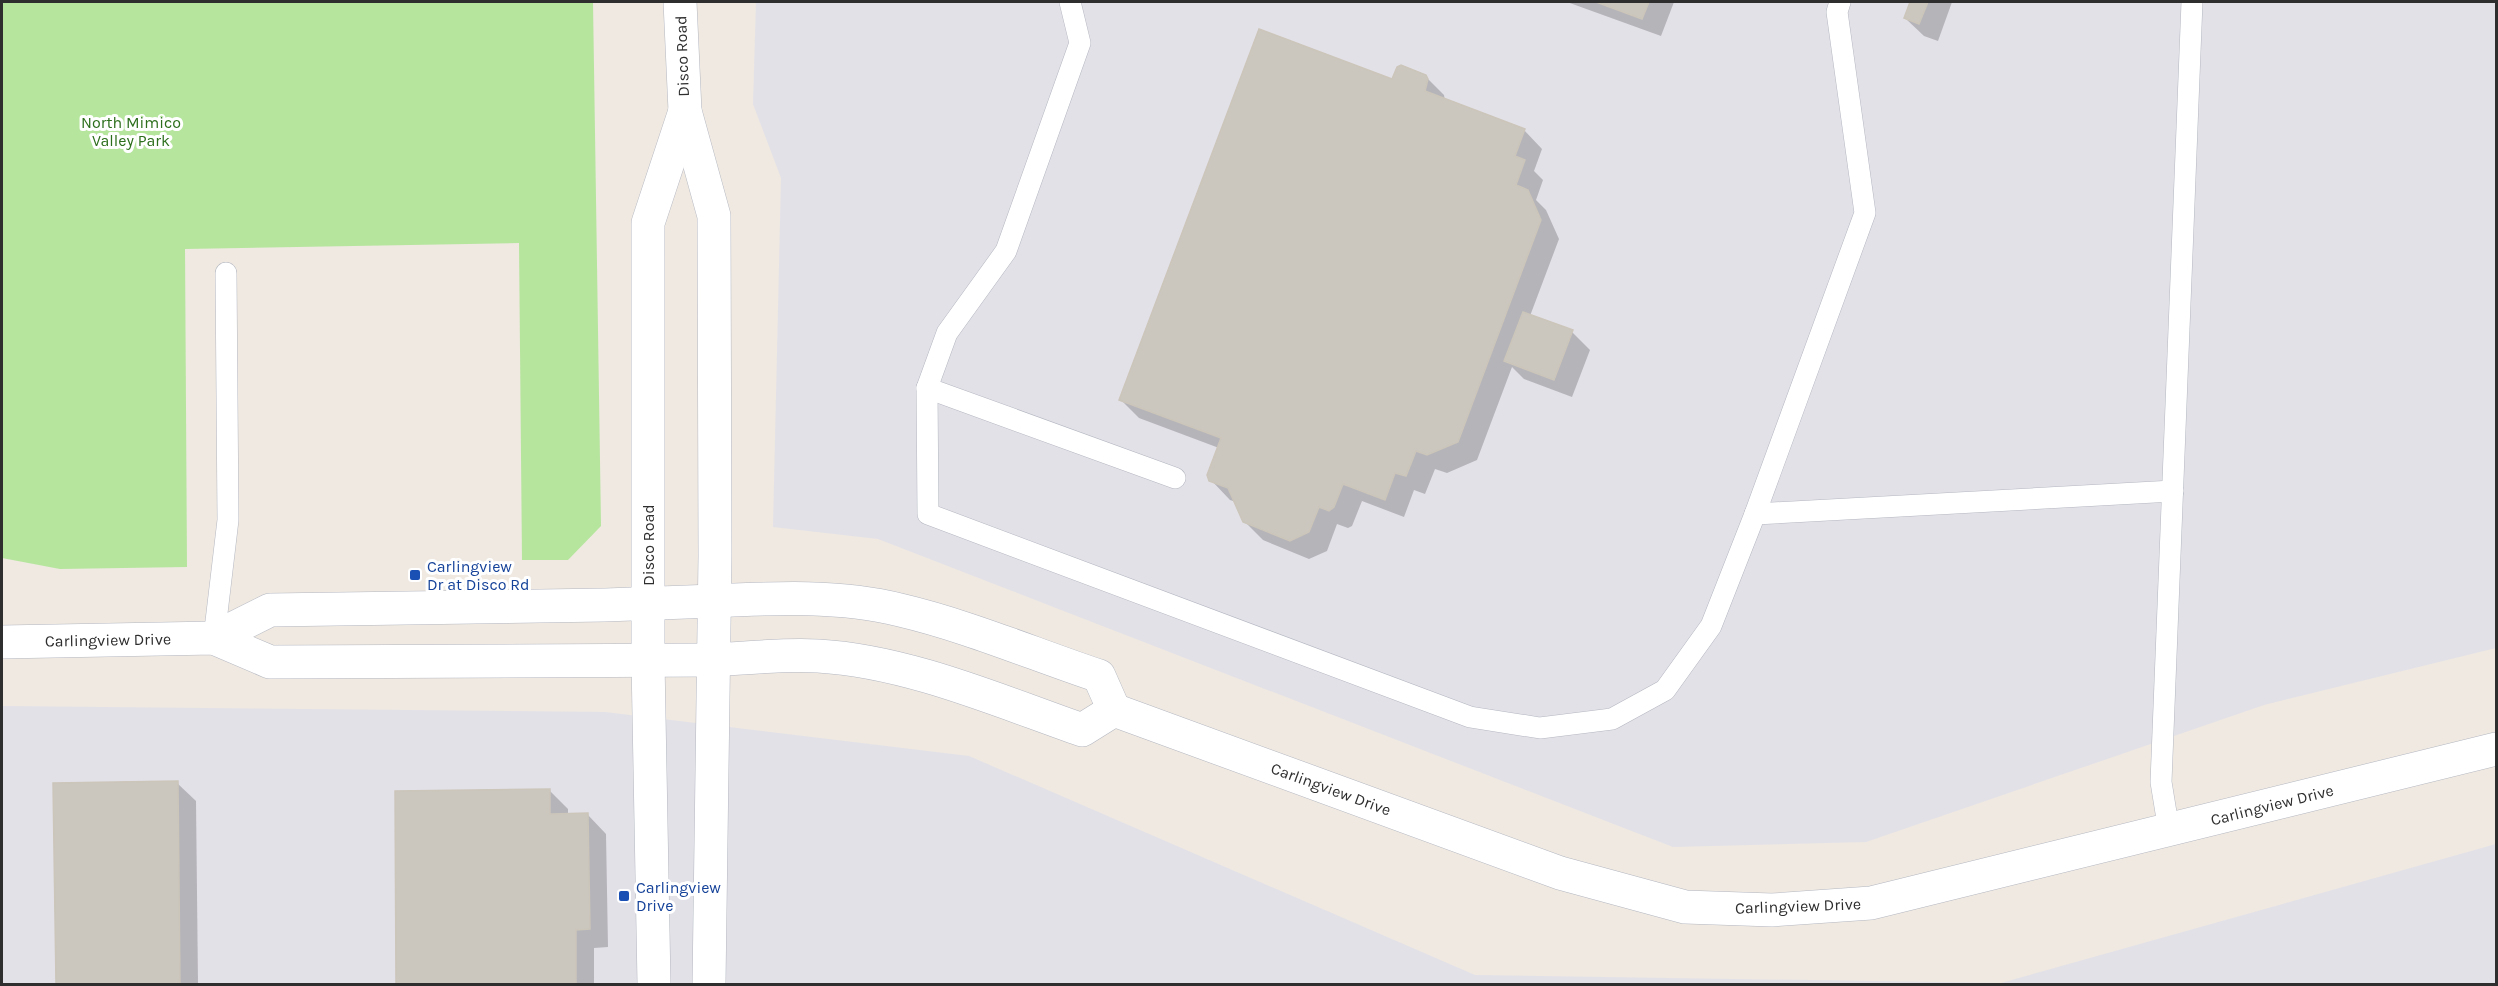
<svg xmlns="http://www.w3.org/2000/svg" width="2498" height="986" font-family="Karla,sans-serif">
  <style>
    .industrial { fill: #e3e1e8 }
    .green { fill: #b6e59e }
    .shadow { fill: #0003 }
    .building { fill: #cbc7bf; stroke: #cbc5ba; stroke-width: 1.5 }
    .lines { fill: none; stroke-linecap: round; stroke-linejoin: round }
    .service-casing { stroke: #b4b7c1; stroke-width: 22 }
    .tertiary-casing { stroke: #b4b7c1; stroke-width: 34 }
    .secondary-casing { stroke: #b4b7c1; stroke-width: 34 }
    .service { stroke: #fff; stroke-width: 21 }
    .tertiary { stroke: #fff; stroke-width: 33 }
    .secondary { stroke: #fff; stroke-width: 33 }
    .transit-dot { fill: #1a4fb4; stroke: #fff; stroke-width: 2 }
    .labels { text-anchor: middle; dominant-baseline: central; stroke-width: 6; stroke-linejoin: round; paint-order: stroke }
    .street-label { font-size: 16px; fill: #2e2e2e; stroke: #fff }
    .park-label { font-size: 16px; fill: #2c6e1b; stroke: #fff }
    .transit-label { font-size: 16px; fill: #164399; stroke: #fff; text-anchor: start }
  </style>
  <rect width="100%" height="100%" fill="#efe9e1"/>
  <g class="industrial">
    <path d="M756,2H2496V648L2264,705L1866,842L1673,847L878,539L773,527L781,178L753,104Z"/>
    <path d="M2,706L605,712L969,756L1475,975L2001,983L2496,844V984H2Z"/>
  </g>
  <path class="green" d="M2,2H593L601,526L568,560H522L519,243L185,249L187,567L60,569L2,558Z"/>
  <g class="shadow">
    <path d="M1567,2H1674L1661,36Z"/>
    <path d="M1912,2H1952L1938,41L1924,36L1905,18Z"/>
    <path d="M1425,76L1444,95L1445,101L1524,130L1542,149L1534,171L1543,180L1536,200L1546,210L1559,239L1530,316L1572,332L1590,350L1572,397L1524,379L1512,367L1477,460L1447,473L1435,469L1425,494L1414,490L1404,517L1362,501L1352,526L1348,528L1337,524L1327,551L1309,559L1263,540L1244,521L1236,502L1230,500L1211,480L1219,448L1139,418L1121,400L1393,81Z"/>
    <path d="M177,783L196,801L198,984H57L55,784Z"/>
    <path d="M549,790L568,809V815H588L606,834L608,947L594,948V984H398L396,792Z"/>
  </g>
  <g class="building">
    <path d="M1596,2H1649L1642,19Z"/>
    <path d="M1910,2H1928L1919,24L1904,18Z"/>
    <path d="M1259,29L1392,79L1397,67L1401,65L1426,75L1428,79L1425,91L1525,129L1515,156L1525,160L1516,185L1528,190L1541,220L1458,442L1427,455L1416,451L1406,476L1395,473L1385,500L1343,484L1334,507L1329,511L1319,507L1309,532L1290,541L1243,522L1228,488L1209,481L1207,475L1221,438L1119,400Z"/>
    <path d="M1523,312L1573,330L1554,380L1504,361Z"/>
    <path d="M178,781L180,984H56L53,783Z"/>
    <path d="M550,789V814L588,813L590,929L576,930V984H396L395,791Z"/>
  </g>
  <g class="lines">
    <g class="service-casing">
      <g id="service">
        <path d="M1070,2L1080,43L1006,251L947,333L927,388L928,514L1470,717L1540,728L1612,719L1665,690L1711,626L1755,514L2173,491"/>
        <path d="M927,388L1175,478"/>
        <path d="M1755,514L1865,213L1837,12L1840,2"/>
        <path d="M214,638L228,520L226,273"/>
        <path d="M2169,831L2161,782L2192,2"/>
      </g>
    </g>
    <g class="tertiary-casing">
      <g id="tertiary">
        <path d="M714,601C776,598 840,595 900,610C968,626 1033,654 1099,676L1114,710L1560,873L1685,907L1772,910L1871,903L2496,749"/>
        <path d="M713,660C747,658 783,654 818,656C907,661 999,701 1082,730L1114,710"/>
      </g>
    </g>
    <g class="secondary-casing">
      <g id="secondary">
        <path d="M680,2L685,111L714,216L715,556L709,984"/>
        <path d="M214,638L270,610L605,605L714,601"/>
        <path d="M2,642L214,638L270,662L713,660"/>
        <path d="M654,984L648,661V223L685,111"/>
      </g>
    </g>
    <use href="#service" class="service"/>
    <use href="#tertiary" class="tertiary"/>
    <use href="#secondary" class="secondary"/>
  </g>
  <g class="transit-dot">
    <rect x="409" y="569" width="12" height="12" rx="3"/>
    <rect x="618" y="890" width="12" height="12" rx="3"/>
  </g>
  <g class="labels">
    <g class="street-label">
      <text transform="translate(682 56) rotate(-92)">Disco Road</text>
      <text transform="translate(648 545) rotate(-90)">Disco Road</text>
      <text transform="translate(108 640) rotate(-1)">Carlingview Drive</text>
      <text transform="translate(1331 789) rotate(20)">Carlingview Drive</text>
      <text transform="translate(2272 805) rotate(-14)">Carlingview Drive</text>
      <text transform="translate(1798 906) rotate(-2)">Carlingview Drive</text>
    </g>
    <g class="park-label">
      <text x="131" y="122">North Mimico<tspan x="131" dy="18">Valley Park</tspan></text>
    </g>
    <g class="transit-label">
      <text x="427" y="566">Carlingview<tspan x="427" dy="18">Dr at Disco Rd</tspan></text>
      <text x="636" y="887">Carlingview<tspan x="636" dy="18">Drive</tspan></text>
    </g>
  </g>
  <rect width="2498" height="986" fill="none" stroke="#2e2e2e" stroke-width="6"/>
</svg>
